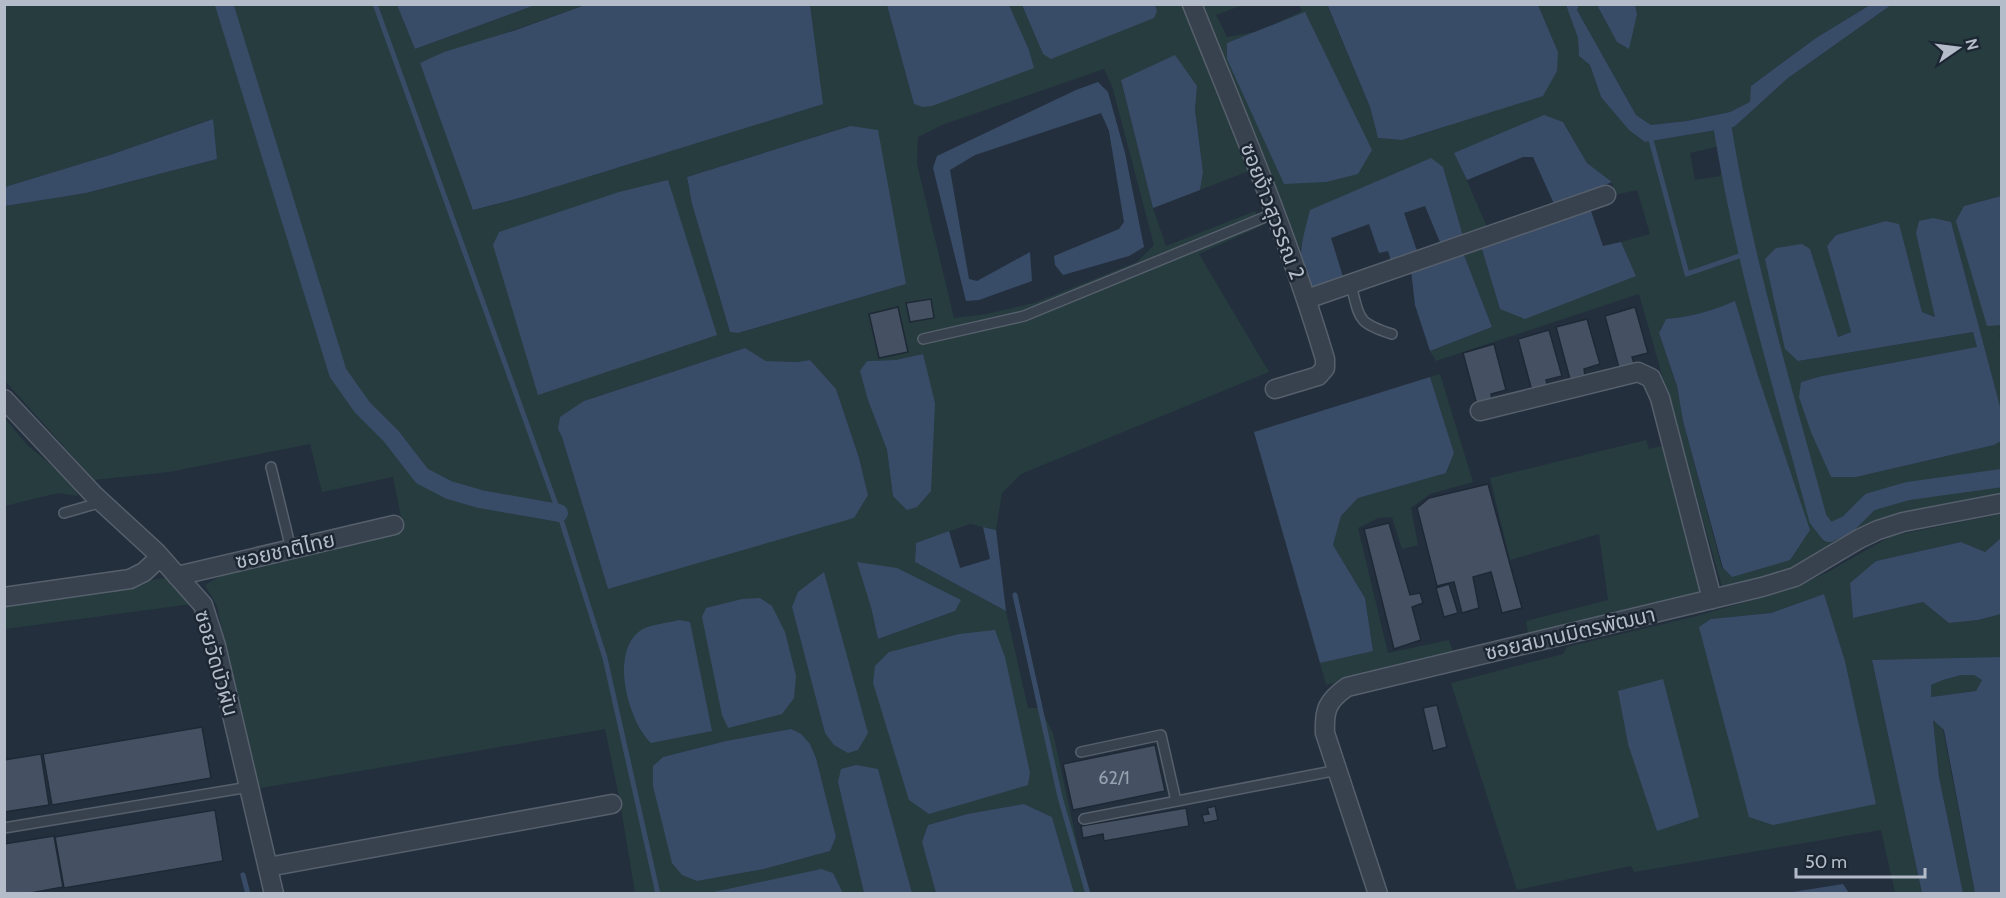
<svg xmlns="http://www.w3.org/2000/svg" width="2006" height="898" font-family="Cabin,'Noto Sans Thai',sans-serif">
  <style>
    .green { fill: #263c3f; fill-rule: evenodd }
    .water { fill: #394c67; fill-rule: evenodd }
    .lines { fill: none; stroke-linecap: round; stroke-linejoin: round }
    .stream { stroke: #394c67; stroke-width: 5 }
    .canal { stroke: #394c67; stroke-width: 18 }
    .building { fill: #455162; stroke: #1f2835; stroke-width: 1.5 }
    .service-casing { stroke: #565f6c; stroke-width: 12 }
    .minor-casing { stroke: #565f6c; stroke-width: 21 }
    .service { stroke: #38414e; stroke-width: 9 }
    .minor { stroke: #38414e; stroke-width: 18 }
    .labels { text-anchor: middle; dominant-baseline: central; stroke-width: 5; stroke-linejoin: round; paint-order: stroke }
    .number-label { font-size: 18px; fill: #98a1af }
    .street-label { font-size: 21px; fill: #b4bcc9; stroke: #1d2633 }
  </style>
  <rect width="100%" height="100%" fill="#242f3e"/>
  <g class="green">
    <path d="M5,5H397L415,49L535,5H585L420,63L474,210L523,197L822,104L810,5H887L914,104L1029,50L1009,5H1022L1043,54L1157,11L1155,5H1183L1201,44L1249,171L1200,190L1203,172L1195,110L1197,86L1121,81L1153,208L1166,246L1255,211L1261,226L1199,254L1269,372L1021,474L1002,493L996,530L970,524L916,543L915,562L1006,611L1028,708H1040L1053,733L1088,893H1074L1052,817L1024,804L967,814L928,825L922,842L936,893H912L878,769L838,782L864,893H843L833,873L709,893H635L620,802L605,729L255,789L217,606L205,585L224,574L395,535L403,527L393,477L322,492L310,444L169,472L94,480L5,381V206L86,193L217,159L212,119L110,155L5,187ZM1104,69L1112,86L1154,245L1137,262L1034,303L987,314L954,318L917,164L918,137L942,125ZM849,126L906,284L739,333L730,332L692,204L687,177ZM745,348L766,361L797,362L810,360L836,389L859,458L868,495L608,589L562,437L558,429L584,401ZM923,354L893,496L887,450L868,400L867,361L896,360ZM792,607L838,628L825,733ZM871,607L955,611L878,639ZM717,681L782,714L722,715ZM791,729L810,744L816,758L836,837L830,851L764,869L697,881L653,766L663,757L726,741ZM1030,773L1028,784L958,805Z"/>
    <path d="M1199,5H1243L1216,15L1227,37L1260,31L1302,11L1299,5H1327L1370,107L1378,138L1402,140L1444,127L1558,52L1538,5H1566L1578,38L1579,56L1590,65L1601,97L1645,142L1734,127L1788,78L1891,5H2001V196L1964,206L1987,325H2001V334L1999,335L2002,346L2001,410L1951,222L1916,233L1936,317L1922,312L1898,224L1886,221L1836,235L1827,246L1851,332L1837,337L1810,249L1798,361L1973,332L1977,347L1822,376L1801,382L1831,477H1856L1994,445L2001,441V499L1838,547L1758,583L1723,590L1639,294L1436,361L1430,351L1492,327L1462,250L1481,246L1500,309L1636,276L1621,242L1650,234L1637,190L1615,195L1612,182L1587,163L1563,122L1455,153L1487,227L1474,237L1463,236L1443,167L1311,210L1300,251L1261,164ZM1243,38L1284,183L1227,43ZM1728,144L1720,176L1695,180L1690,153ZM1735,302L1759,379L1732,577L1722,568L1683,421L1677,386L1659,333L1666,319C1691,317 1712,311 1735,302Z"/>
    <path d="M1579,5H1597L1617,41L1637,14L1635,5H1870L1816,38L1751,86V102L1730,112L1687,121L1651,125L1636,115L1577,10Z"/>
    <path d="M1440,374L1473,482L1430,494L1411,508L1418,545L1402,549L1392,517L1378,518L1358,528L1388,653L1449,640L1453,652L1326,685L1320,663L1373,650L1365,598L1333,545L1341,516L1358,498L1447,472L1454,453L1430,377Z"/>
    <path d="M4,417L27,445L71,481L78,496L58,493L5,506Z"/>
    <path d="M1646,440L1649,449L1665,445L1704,592L1529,639L1526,621L1608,600L1599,534L1510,560L1490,478Z"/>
    <path d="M2001,514V538L1985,552L1961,542L1876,561L1850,583L1853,618L1923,602L1949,623L1978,620L2001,614V661L2000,657L1872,661L1922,893H1895L1881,830L1634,872L1631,866L1517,890L1451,683L1563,654L1567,647L1693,617L1791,589L1828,572L1891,536ZM1824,594L1845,661L1875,804L1711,619L1771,613ZM1618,691L1657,831L1628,743Z"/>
    <path d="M171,577L192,604L5,629V604Z"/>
    <path d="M1961,675H1974L1982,680L1976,691L1931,697V685L1943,680Z"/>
    <path d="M1933,719L1943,730L1975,893H1963L1939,777Z"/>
  </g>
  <g class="water">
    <path d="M1327,4L1538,5L1558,52L1557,71L1543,96L1402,140L1378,138L1370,107Z"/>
    <path d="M397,5H535L415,49Z"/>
    <path d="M585,5H810L823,104L523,197L473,210L420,63L444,52L516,30Z"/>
    <path d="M887,5H1009L1029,50L1034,68L932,106L923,107L914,104Z"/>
    <path d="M1155,5L1157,11L1154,18L1051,59L1043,54L1022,5Z"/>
    <path d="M1566,5H1579L1577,10L1636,115L1651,125L1687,121L1730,112L1750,102L1751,86L1816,38L1870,5H1891L1788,78L1734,127L1645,142L1629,130L1601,97L1590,65L1579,56L1578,38Z"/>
    <path d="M1597,5H1635L1637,14L1629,49L1617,42Z"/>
    <path d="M1305,12L1372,150L1358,174L1326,182L1284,184L1227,59V43Z"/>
    <path d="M1175,55L1197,86L1195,110L1203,172L1200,190L1153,208L1121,80Z"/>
    <path d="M1098,82L1108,92L1125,153L1144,247L1129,256L1063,275L1055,265L1054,256L1119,229L1124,222L1109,131L1101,113L975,155L950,170L969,279L977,281L1030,252L1032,281L979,300L966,301L933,168L937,156L1076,90Z"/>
    <path d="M1544,115L1563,122L1587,163L1612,182L1555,206L1533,157H1523L1467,180L1454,153Z"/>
    <path d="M213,119L217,159L86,193L5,206V187L110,155Z"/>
    <path d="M850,126L878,130L906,284L738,333L730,332L692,204L687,177Z"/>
    <path d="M1431,158L1443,167L1463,236L1442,247L1425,206L1404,213L1418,254L1392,264L1388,251L1379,253L1369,224L1331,238L1344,280L1314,289C1291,269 1304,235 1310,210Z"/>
    <path d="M668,180L717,335L538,395L493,245L499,232L619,192Z"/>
    <path d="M2001,196V325L1987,326L1956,221L1964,206Z"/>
    <path d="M1591,211L1603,246L1621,242L1636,276L1525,319L1500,309L1481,246Z"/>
    <path d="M1933,218L1951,222L2001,410V441L1994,445L1856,477H1831L1811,432L1799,397L1801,382L1822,376L1977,347L1973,332L1798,361L1785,349L1765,259L1776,248L1802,244L1810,249L1838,337L1851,332L1827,246L1836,235L1886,221L1899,224L1922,312L1935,317L1916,233L1919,221Z"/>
    <path d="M1462,250L1492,327L1430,351L1415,305L1411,270Z"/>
    <path d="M1735,301L1759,379L1810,530L1790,560L1732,577L1723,568L1683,421L1677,386L1659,333L1666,319C1691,317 1712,311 1735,301Z"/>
    <path d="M745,348L766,361L797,362L810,360L836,389L859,458L868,495L854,518L608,589L562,437L558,429L560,417L584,401Z"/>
    <path d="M923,354L935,403L931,491L917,507L907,510L893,496L887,450L868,400L860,371L867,361L896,360Z"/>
    <path d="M1430,377L1454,453L1446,473L1358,498L1341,516L1333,545L1365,598L1373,651L1320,663L1254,432Z"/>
    <path d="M983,527L996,530L1006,611L915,562L916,543L949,531L960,568L990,559Z"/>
    <path d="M2001,538V614L1978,620L1949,623L1923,602L1853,618L1850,583L1876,561L1961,542L1985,552Z"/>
    <path d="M857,562L897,568L961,600L955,611L878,639L871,607Z"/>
    <path d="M824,572L868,733L858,750L848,753L834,745L825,733L792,607L798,592Z"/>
    <path d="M1824,594L1845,661L1876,804L1773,825L1749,817L1699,627L1711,619L1771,613Z"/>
    <path d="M760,598L772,606L785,632L796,676L794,698L782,714L728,728L722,715L702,617L706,608L742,599Z"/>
    <path d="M679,620L690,622L712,731L651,743C628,721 608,649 643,629C653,624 669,623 679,620Z"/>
    <path d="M995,630L1005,657L1030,773L1028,785L929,814L909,800L873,683L875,666L889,652L959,634Z"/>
    <path d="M2001,657V893H1975L1944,730L1933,720L1939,777L1963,893H1922L1872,660ZM1961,675H1974L1982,680L1976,691L1931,697V685L1943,680Z"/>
    <path d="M1663,679L1699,817L1657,831L1628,744L1618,691Z"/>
    <path d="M791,729L801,734L810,744L816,758L836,837L830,851L764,869L697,881L682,875L672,863L653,786V766L663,757L726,741Z"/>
    <path d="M856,765L878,769L912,893H864L838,782L841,769Z"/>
    <path d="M1024,804L1052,817L1074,893H936L922,842L928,825L967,814Z"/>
    <path d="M821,869L833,873L843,893H709Z"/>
    <path d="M1843,884L1849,893H1787L1793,892Z"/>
  </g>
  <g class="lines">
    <g class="stream">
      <path d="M375,4L559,513L605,658L658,894"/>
      <path d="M1650,136L1687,274L1748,253"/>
      <path d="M1015,595L1060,797L1088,894"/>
      <path d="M243,875L248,894"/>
    </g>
    <g class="canal">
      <path d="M224,4L338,373L362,407L391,436L422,476L449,490L480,499L559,513"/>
      <path d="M1722,124C1743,258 1783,388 1818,519L1829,533L1848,524L1870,502L1908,491L2002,478"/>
    </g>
  </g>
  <g class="building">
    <path d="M931,299L934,318L910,322L906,303Z"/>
    <path d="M898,307L908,352L879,358L869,314Z"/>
    <path d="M1635,307L1648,353L1632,357L1634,363L1619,368L1605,316Z"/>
    <path d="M1587,319L1600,364L1584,369L1585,375L1570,379L1556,327Z"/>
    <path d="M1549,330L1562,376L1546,380L1548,387L1532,391L1518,339Z"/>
    <path d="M1494,344L1506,390L1491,394L1492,401L1477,405L1463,353Z"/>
    <path d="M1488,484L1522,608L1502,613L1491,572L1473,577L1479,608L1462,613L1454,582L1437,586L1417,508L1429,498Z"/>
    <path d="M1389,523L1410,595L1420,593L1423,603L1412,607L1421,640L1394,649L1364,529Z"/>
    <path d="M1449,584L1458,613L1444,617L1436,588Z"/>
    <path d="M1437,705L1447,747L1433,751L1423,708Z"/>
    <path d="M202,727L211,778L52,805L43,754Z"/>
    <path d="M1155,745L1165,791L1073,810L1063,764Z"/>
    <path d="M41,754L49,805L4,812V760Z"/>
    <path d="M1215,806L1218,820L1204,823L1202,815L1209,814L1207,808Z"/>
    <path d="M1186,808L1189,826L1104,841L1103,834L1083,838L1081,826Z"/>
    <path d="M215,810L223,861L64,888L55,837Z"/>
    <path d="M54,836L63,887L25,894H4V844Z"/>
  </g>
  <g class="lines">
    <g class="service-casing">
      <g id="service">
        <path d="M1351,285C1360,319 1357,323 1392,334"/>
        <path d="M923,339L1024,316L1275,213"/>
        <path d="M271,467L291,549"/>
        <path d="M64,513L102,502"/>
        <path d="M1081,752L1161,735L1176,801"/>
        <path d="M1084,819L1338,770"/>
        <path d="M4,828L249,787"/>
      </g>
    </g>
    <g class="minor-casing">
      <g id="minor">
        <path d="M1192,4C1239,122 1289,238 1325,359V368L1318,376L1275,389"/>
        <path d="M1307,299L1606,195"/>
        <path d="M4,399L94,495L156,552L203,605L216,646L274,894"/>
        <path d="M1480,411L1638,372L1651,378L1660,398L1712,599"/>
        <path d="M177,576L394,525"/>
        <path d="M4,597L130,579L144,572L160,557"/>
        <path d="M268,867L612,804"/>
        <path d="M1378,894L1325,733C1324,710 1327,701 1347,687L1762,587L1795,577L1859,539L1878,530L1903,522L2002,503"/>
      </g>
    </g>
    <use href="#service" class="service"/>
    <use href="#minor" class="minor"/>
  </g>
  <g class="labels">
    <g class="number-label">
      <text x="1114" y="778">62/1</text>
    </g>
    <g class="street-label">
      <text transform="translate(1273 211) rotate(69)">ซอยง้าวสุวรรณ 2</text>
      <text transform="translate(285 550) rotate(-13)">ซอยชาติไทย</text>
      <text transform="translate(1570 633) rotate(-13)">ซอยสมานมิตรพัฒนา</text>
      <text transform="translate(217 663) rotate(74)">ซอยวัดบัวผัน</text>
    </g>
  </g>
  <rect width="2006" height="898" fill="none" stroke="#b4bcc9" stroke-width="12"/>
  <g transform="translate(1958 48) rotate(76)" stroke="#1d2633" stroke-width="4.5" paint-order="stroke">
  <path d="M0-4.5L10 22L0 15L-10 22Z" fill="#b4bcc9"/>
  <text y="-9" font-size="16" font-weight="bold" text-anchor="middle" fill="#b4bcc9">N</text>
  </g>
  <path d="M1796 868v9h129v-9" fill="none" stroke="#b4bcc9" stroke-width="3"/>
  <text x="1805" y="868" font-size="18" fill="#b4bcc9" stroke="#1d2633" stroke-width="4.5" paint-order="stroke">50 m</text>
</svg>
